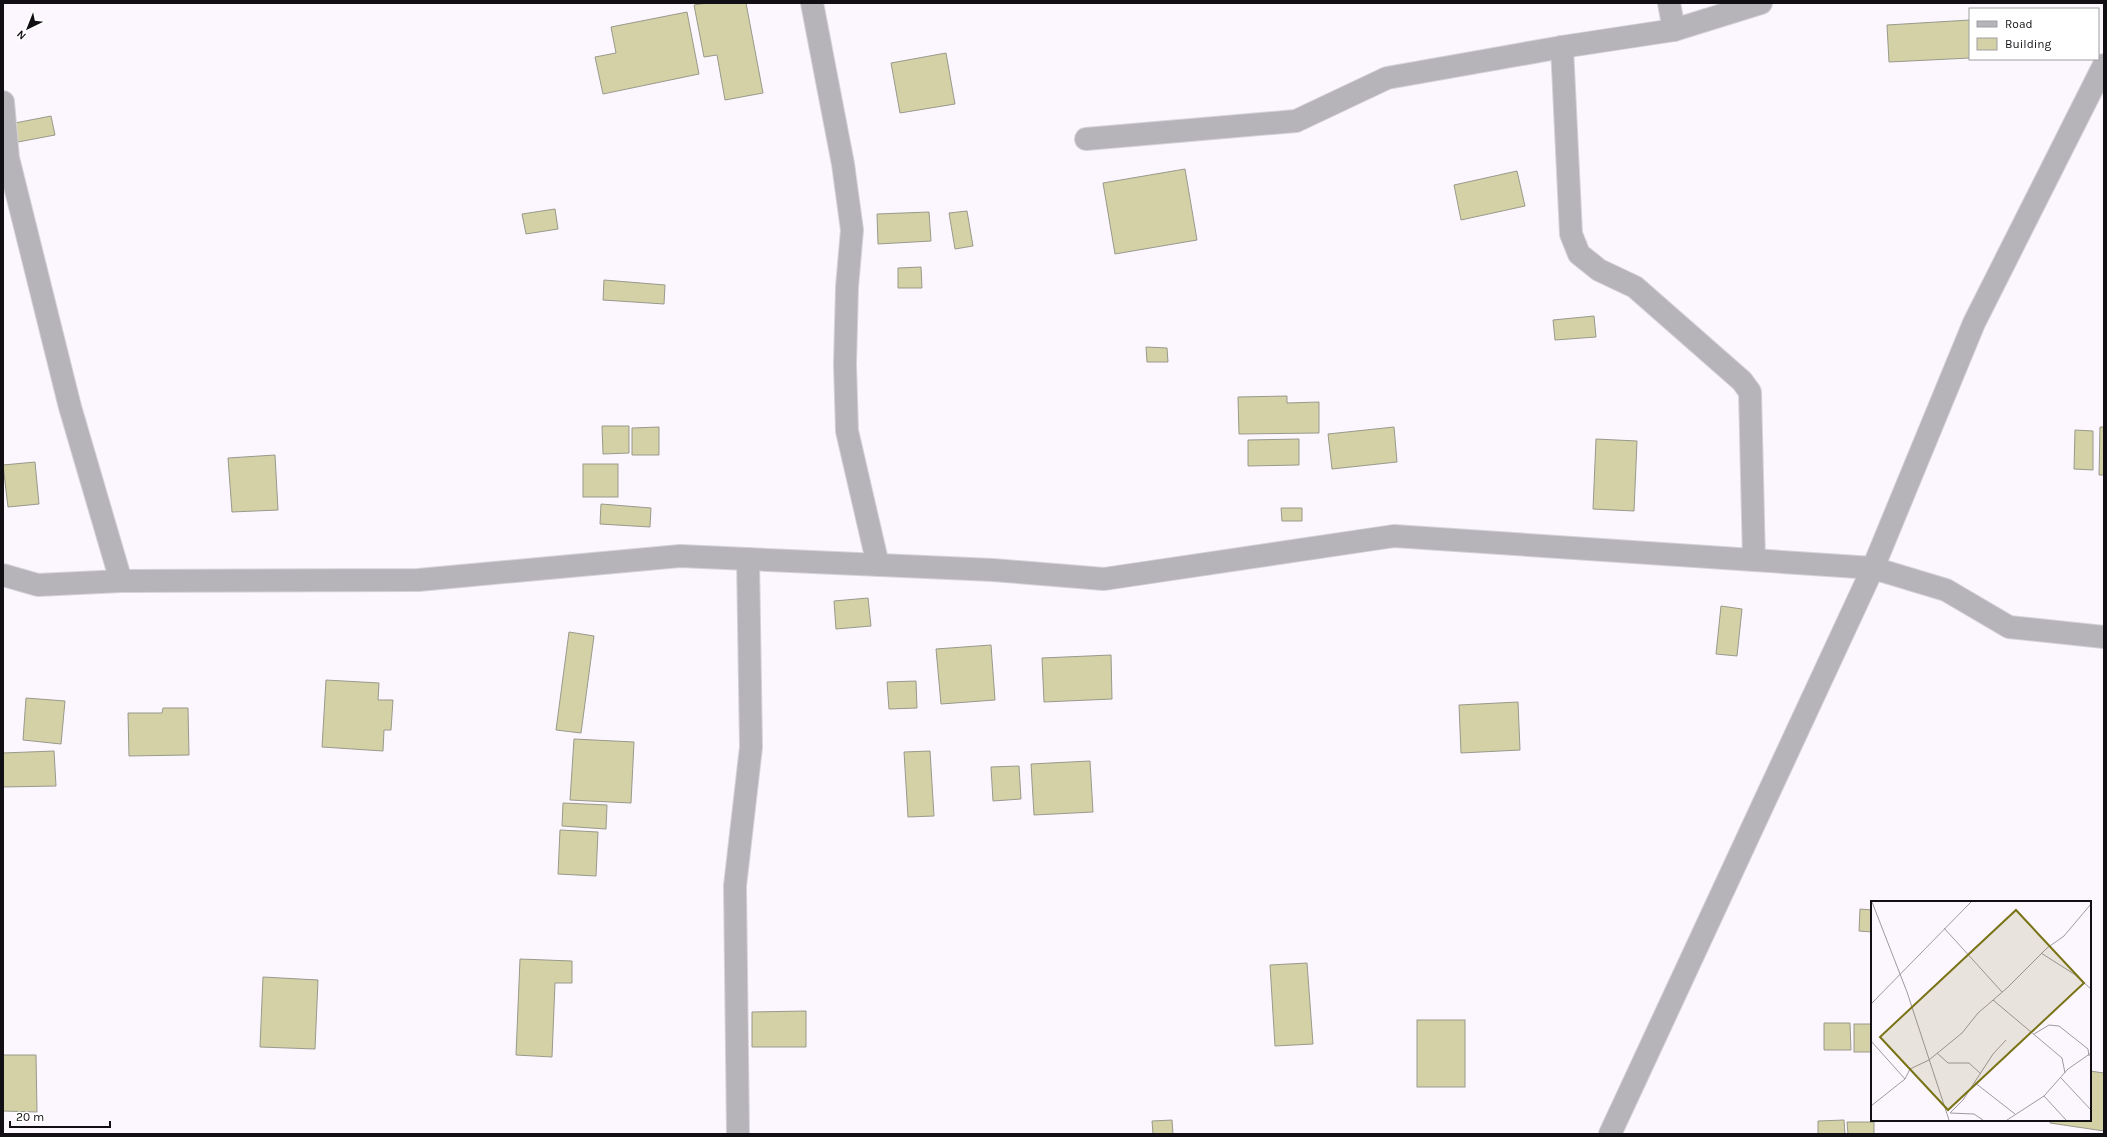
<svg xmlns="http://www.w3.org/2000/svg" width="2107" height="1137" font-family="Karla,sans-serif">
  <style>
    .building { fill: #d3d1a5; stroke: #99998c }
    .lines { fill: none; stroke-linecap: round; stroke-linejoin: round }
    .street-casing { stroke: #d6d2d9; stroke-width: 24 }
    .street { stroke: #b6b3b9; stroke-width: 22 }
    .inset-road { fill: none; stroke: #9e9aa1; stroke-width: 1 }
    .view { fill: #7a7315; fill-opacity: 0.15; stroke: #7a7315; stroke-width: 2 }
    .inset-edge { fill: none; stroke: #110f13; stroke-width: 2 }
  </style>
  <rect width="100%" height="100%" fill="#fcf7ff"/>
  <g class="building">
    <path d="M707,3H746L763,93L725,100L717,55L704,57L694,5Z"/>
    <path d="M687,12L699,74L603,94L595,57L616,53L611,27Z"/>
    <path d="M1970,20V58L1889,62L1887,25Z"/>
    <path d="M946,53L955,104L900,113L891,63Z"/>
    <path d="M51,116L55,135L18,142L15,123Z"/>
    <path d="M1185,169L1197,240L1115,254L1103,183Z"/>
    <path d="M1517,171L1525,206L1461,220L1454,185Z"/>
    <path d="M555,209L558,229L526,234L522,214Z"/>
    <path d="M967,211L973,246L955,249L949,213Z"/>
    <path d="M929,212L931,241L878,244L877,214Z"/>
    <path d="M921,267L922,288H898V268Z"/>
    <path d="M604,280L665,285L664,304L603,300Z"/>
    <path d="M1594,316L1596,337L1555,340L1553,320Z"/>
    <path d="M1146,347L1167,348L1168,362H1147Z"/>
    <path d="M1287,396V403L1319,402V433L1239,434L1238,397Z"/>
    <path d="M602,426H629V453L603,454Z"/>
    <path d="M659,427V455H632V428Z"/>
    <path d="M1394,427L1397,462L1332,469L1328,434Z"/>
    <path d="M2100,427H2104V475H2099Z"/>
    <path d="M2075,430L2093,431V470L2074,469Z"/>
    <path d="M1299,439V465L1248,466V440Z"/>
    <path d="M1596,439L1637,441L1634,511L1593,509Z"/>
    <path d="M275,455L278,510L232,512L228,458Z"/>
    <path d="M35,462L39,504L8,507L3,465Z"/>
    <rect x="583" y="464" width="35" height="33"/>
    <path d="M601,504L651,508L650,527L600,524Z"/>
    <path d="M1281,508H1302V521H1282Z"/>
    <path d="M868,598L871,626L836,629L834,601Z"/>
    <path d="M1721,606L1742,609L1737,656L1716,654Z"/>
    <path d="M569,632L594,636L581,733L556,730Z"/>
    <path d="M991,645L995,700L941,704L936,649Z"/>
    <path d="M1111,655L1112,699L1044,702L1042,658Z"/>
    <path d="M326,680L379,683L378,700H393L391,730H384L383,751L322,747Z"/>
    <path d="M916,681L917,708L889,709L887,682Z"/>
    <path d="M26,698L65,701L61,744L23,740Z"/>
    <path d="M1518,702L1520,750L1461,753L1459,705Z"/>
    <path d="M163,708H188L189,755L129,756L128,713H162Z"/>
    <path d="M574,739L634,742L631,803L570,800Z"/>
    <path d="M54,751L56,786L3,787V753Z"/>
    <path d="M930,751L934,816L908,817L904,752Z"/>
    <path d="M1090,761L1093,812L1034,815L1031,764Z"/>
    <path d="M1019,766L1021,799L993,801L991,767Z"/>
    <path d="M563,803L607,805L606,829L562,826Z"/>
    <path d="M560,830L598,832L596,876L558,874Z"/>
    <path d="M1860,909L1872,910V932L1859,931Z"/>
    <path d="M520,959L572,961V983H555L552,1057L516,1055Z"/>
    <path d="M1307,963L1313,1044L1275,1046L1270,965Z"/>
    <path d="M263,977L318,980L315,1049L260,1047Z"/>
    <path d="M806,1011V1047H752V1012Z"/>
    <rect x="1417" y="1020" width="48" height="67"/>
    <path d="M1824,1023H1850L1851,1050H1824Z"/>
    <rect x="1854" y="1024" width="18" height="28"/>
    <path d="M3,1055H36L37,1112L3,1111Z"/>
    <path d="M2090,1071L2104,1073V1131L2050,1123L2051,1120H2090Z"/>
    <path d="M1172,1120L1173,1134H1153L1152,1121Z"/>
    <path d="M1844,1120L1845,1134H1818V1121Z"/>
    <path d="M1847,1122H1874V1134H1848Z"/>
  </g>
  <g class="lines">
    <g class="street-casing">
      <g id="street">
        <path d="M812,3L843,164L852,230L847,287L845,364L847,431L878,565"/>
        <path d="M1669,3L1674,30"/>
        <path d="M1562,47L1571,234L1579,254L1599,270L1635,287L1742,381L1750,392L1754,560"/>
        <path d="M3,102L8,158L70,407L121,581"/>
        <path d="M1086,139L1296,121L1387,78L1562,47L1674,30L1761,3"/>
        <path d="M3,575L38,585L121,581L418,580L680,556L993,570L1104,579L1394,536L1873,568L1946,590L2009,627L2104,637"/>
        <path d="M738,1134L735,886L751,747L748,559"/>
        <path d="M1610,1134L1873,568L1974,323L2104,65"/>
      </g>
    </g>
    <use href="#street" class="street"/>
  </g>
  <g transform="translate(1871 901)">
    <rect width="220" height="220" fill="#fcf7ff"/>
    <path class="inset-road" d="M1,1L36,91L78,219M73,27L131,91M170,52L203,73L220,88M122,99L191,157L194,172M0,103L100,1M163,133L178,124L188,125L217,148L218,155M0,140L34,178M66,152L77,162H98L110,173M190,177L220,209M103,181L144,213M173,195L195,219M0,205L34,178L39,168L58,159L91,132L107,112L136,87L176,47L193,35L220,3M79,212L92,199L122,153L135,139M79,212L103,213L112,219M136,219L173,195L197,168L220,152"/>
    <path class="view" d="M145,9L213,82L77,209L9,136Z"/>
    <rect width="220" height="220" class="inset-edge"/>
  </g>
  <rect width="2107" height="1137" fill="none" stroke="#110f13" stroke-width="8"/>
  <rect x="1969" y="8" width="130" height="52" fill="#ffffff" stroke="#a09fa1"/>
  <rect x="1977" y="21" width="20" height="6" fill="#b6b3b9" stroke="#a09fa1"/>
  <text x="2005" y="28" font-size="12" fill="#110f13">Road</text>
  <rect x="1977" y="38" width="20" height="12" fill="#d3d1a5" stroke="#a09fa1"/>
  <text x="2005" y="48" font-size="12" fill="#110f13">Building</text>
  <g transform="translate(28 28) rotate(223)" stroke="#ffffff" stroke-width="3" paint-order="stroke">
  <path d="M0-3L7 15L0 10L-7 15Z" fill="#110f13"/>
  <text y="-6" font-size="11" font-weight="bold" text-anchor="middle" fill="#110f13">N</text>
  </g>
  <path d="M10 1121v6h100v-6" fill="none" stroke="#110f13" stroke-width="2"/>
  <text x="16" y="1121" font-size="12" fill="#110f13" stroke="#ffffff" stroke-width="3" paint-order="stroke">20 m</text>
</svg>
